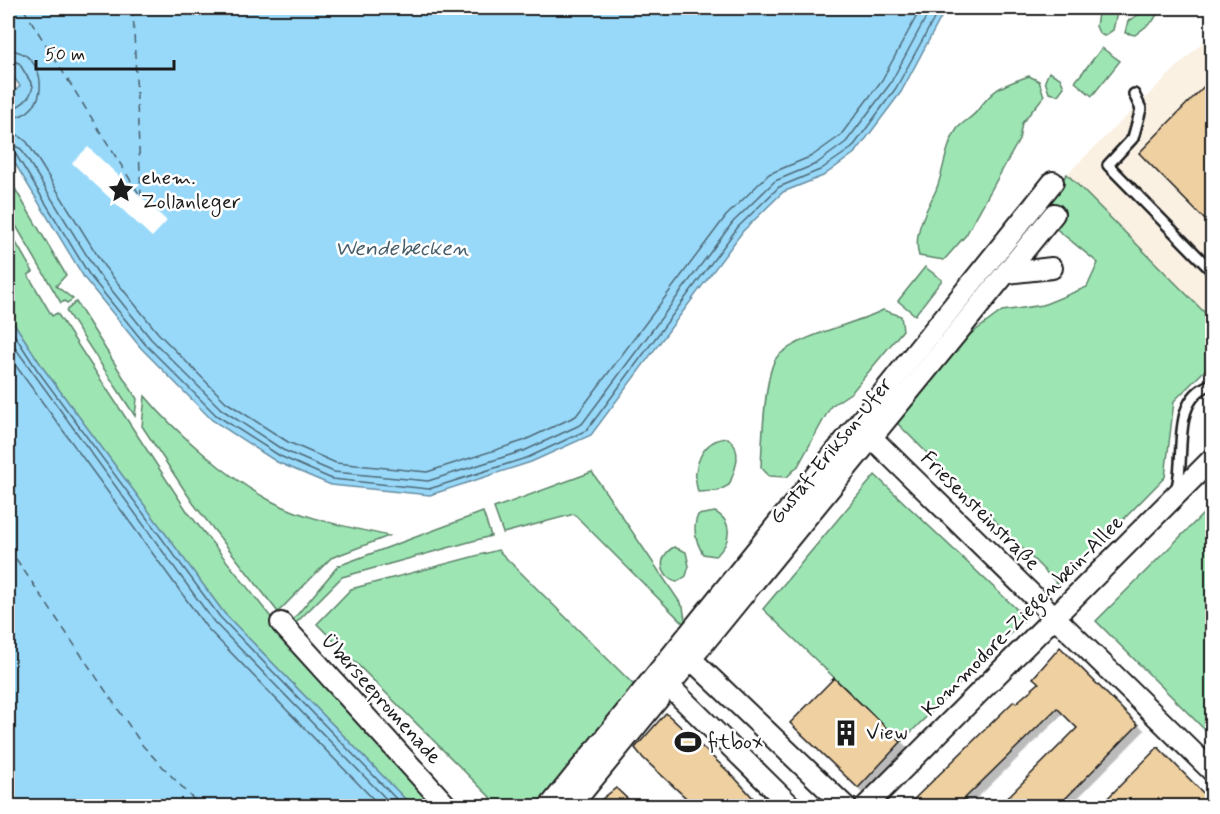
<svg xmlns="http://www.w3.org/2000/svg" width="1220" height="814" font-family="Mynerve,sans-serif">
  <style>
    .built { fill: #faf1e3 }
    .green { fill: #9de6b4; stroke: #5c8168; stroke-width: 1.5 }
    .water { fill: #98d9fa; stroke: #668da1; stroke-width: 1.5 }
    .pier { fill: #fff }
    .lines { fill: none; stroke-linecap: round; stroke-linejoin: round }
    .shore { stroke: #4e6875; stroke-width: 1.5 }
    .ferry { stroke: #475e6a; stroke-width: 1.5; stroke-dasharray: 8 6; stroke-linecap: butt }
    .building { fill: #eed0a1; stroke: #1c1c1c; stroke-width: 1.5; filter: url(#shadow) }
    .lane-casing { stroke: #1c1c1c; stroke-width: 14 }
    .street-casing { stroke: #1c1c1c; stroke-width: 24 }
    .lane { stroke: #fff; stroke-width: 9 }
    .street { stroke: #fff; stroke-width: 20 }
    .labels { text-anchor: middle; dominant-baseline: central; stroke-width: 5; stroke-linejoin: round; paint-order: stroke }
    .poi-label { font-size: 21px; fill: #1c1c1c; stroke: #fff; text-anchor: start }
    .street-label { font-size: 21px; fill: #1c1c1c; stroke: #fff }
    .water-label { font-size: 22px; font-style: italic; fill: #475e6a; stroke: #fff }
  </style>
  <defs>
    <filter id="shadow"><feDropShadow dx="5.5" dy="5.5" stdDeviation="0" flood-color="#0004"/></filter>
  </defs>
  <rect width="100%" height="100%" fill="#fff"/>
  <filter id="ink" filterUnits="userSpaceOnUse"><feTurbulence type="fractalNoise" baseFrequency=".0167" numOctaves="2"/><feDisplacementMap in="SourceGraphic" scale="12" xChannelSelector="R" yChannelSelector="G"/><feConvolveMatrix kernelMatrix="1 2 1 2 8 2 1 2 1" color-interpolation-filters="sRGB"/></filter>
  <g filter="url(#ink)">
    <path class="built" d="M1212,33V320L1067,174Z"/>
    <g class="green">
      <path d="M1099,8H1118L1113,30L1104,36L1099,33L1096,26Z"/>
      <path d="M1149,8H1161L1153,21L1135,35L1125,33L1128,21Z"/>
      <path d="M1102,48L1120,61L1092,96L1075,82Z"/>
      <path d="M1049,72L1060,78L1064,87L1058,95L1049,93L1045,81Z"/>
      <path d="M1029,76L1039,81L1044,96L1022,123L1019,140L966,235L944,260L919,256C912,233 927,210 936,190C944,171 945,147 957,129C962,122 972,118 977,111C995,87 1001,86 1029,76Z"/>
      <path d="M1067,174L1212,320V363L1174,401L1165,477L1059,585L897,423L960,342L1002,311L1043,305L1087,287L1098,263L1053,226L1058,219L1042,206Z"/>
      <path d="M8,177L66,275L56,286L73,299L67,303L65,301L61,303L8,212Z"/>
      <path d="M8,229L33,272L28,275L52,316L57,313L187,511L285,635L436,806H412L224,613L43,368L8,314Z"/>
      <path d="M925,267L942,280L915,315L898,301Z"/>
      <path d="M76,302L137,399L135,416L66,311Z"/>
      <path d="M883,310L901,316L903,330L852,392L831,406L798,466L787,477L769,476L761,467C762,445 764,372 777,357C800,334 853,325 883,310Z"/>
      <path d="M145,396C175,432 229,479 271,501C308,520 349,527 389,536L331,558L278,612L193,503L142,426Z"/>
      <path d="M728,438C744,451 735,470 729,485L718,491L698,492C691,469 701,439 728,438Z"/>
      <path d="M592,472L683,607L686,626L574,514L503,533L494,508Z"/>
      <path d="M875,475L1026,618L901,742L763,609Z"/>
      <path d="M1212,505V737L1096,621Z"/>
      <path d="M483,512L491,536L342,577L295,624L292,621L338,566Z"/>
      <path d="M715,512C734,522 731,544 715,556L703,554C696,542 692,528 698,515Z"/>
      <path d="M674,547L686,552L689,566L686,576L677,582C659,577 657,556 674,547Z"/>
      <path d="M498,550L636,687L540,806H499L317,624L351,589Z"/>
    </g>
    <g class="water">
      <path d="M8,8H946L901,92L856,152L823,176L783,192L743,231L591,435L531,462L430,495L331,485L277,462L212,420L141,348L85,279L8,152V98L20,86L8,69Z"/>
      <path d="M8,314L43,368L224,613L412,806H8Z"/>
    </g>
    <path class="pier" d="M88,147L167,221L152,237L72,163Z"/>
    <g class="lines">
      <g class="shore">
        <path d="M8,50C49,51 53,117 8,118"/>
        <path d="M8,59L19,63L33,86C31,98 20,108 8,109"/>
        <path d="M8,133L18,135L27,142L104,266L158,333L226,402L288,442L336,463L427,472L523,441L576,416L726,216L769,174L812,156L840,136L882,80L921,8"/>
        <path d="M8,142L21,149L97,272L151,339L221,409L283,450L334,472L428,481L526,450L582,424L733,222L775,181L816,164L846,142L890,84L931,8"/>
        <path d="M8,150L15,153L90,276L145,344L216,415L280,456L332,479L429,489L529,457L587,430L738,227L779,187L820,170L852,148L896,88L940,8"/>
        <path d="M8,325L38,371L220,617L403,806"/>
        <path d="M8,338L214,622L393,806"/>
        <path d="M8,355L207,628L380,806"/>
      </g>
      <g class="ferry">
        <path d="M23,8L141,197"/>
        <path d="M133,8L141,196"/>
        <path d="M8,547L143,746L200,806"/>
      </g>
    </g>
    <g class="building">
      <path d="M1212,78V227L1139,153Z"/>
      <path d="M1060,647L1138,725L1057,807H998L1077,728L1057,708L964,799L971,807H906L1014,701L1016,703L1039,683L1033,678Z"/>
      <path d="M834,678L901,742L858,788L790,723Z"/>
      <path d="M666,713L735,778L761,807H696L643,758L635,748Z"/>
      <path d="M1158,747L1212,802V807H1166L1158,799L1150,807H1099Z"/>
      <path d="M616,788L636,807H592Z"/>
    </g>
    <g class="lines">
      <g class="lane-casing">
        <g id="lane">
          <path d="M1134,94L1141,109L1133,138L1108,165L1212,271"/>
          <path d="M1177,487C1186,453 1170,399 1212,384"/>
        </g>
      </g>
      <g class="street-casing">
        <g id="street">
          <path d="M1007,273L1052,268"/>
          <path d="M873,439L1212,771"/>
          <path d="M281,623L447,806"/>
          <path d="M691,659L845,806"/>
          <path d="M669,686L791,806"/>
          <path d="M550,806L1053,182"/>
          <path d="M571,806L1054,214"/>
          <path d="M866,806L1212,459"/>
        </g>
      </g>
      <use href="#lane" class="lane"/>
      <use href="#street" class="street"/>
    </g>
  </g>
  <defs>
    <g id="sight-bare" transform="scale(2.07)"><path d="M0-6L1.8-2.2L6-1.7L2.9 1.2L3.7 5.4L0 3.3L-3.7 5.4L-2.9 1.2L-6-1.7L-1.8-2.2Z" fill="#1c1c1c" stroke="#fff" stroke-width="2.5" paint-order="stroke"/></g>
    <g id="building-bare" transform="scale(2.07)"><path d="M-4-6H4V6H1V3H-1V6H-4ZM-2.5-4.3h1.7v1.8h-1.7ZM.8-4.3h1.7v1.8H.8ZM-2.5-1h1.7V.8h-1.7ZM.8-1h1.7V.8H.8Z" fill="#1c1c1c" stroke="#fff" stroke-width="2.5" paint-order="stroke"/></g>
    <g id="stadium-bare" transform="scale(2.07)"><path d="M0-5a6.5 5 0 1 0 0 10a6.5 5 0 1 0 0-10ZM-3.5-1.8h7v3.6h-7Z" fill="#1c1c1c" stroke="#fff" stroke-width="2.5" paint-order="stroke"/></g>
  </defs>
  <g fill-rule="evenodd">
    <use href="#sight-bare" x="121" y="190"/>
    <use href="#building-bare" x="846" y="733"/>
    <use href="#stadium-bare" x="688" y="742"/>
  </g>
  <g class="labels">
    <g class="poi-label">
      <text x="141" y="178">ehem.<tspan x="141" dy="24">Zollanleger</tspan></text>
      <text x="866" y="733">View</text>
      <text x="708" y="742">fitbox</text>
    </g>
    <g class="street-label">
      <text transform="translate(831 451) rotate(-51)">Gustaf-Erikson-Ufer</text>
      <text transform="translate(980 511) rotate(45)">Friesensteinstraße</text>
      <text transform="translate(1023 616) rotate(-45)">Kommodore-Ziegenbein-Allee</text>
      <text transform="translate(381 699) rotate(48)">Überseepromenade</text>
    </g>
    <g class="water-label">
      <text x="402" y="249">Wendebecken</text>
    </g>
  </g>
  <rect width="1220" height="814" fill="none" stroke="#fff" stroke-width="30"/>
  <rect x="15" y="15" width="1190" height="784" fill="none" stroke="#1c1c1c" stroke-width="2" filter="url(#ink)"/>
  <path d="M36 60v9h138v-9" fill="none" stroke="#1c1c1c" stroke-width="3"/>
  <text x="45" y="60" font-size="18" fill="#1c1c1c" stroke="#ffffff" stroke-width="4.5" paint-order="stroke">50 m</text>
</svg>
